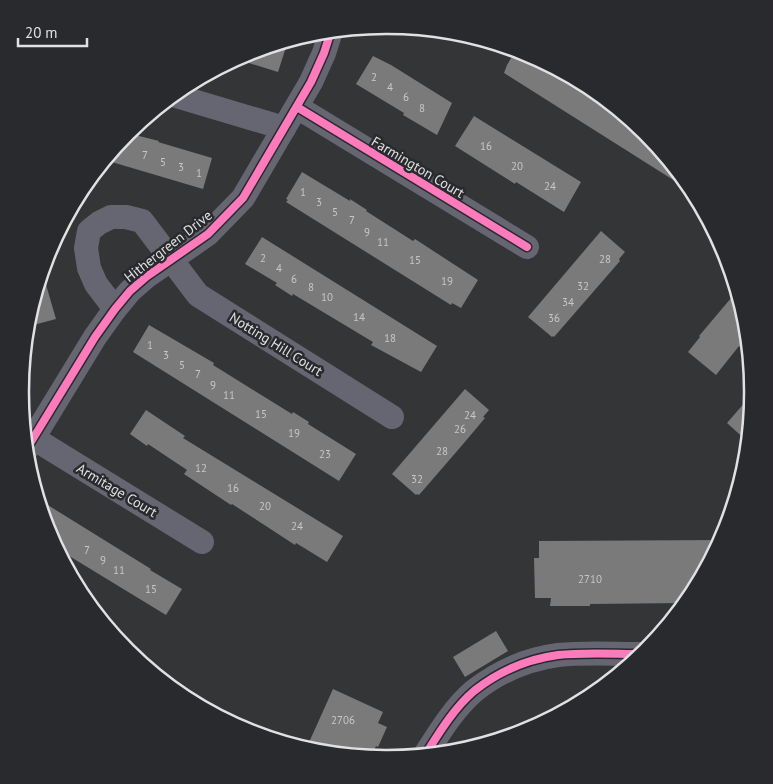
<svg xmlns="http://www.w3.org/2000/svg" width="773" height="784" font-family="'PT Sans',sans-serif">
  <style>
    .building { fill: #7a7a7b }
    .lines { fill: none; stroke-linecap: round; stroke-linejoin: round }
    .minor { stroke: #666672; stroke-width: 24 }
    .cycleway-casing { stroke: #292a2d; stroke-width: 11 }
    .cycleway { stroke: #fd7abc; stroke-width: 8 }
    .labels { text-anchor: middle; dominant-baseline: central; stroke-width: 5; stroke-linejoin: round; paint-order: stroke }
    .number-label { font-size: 11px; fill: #c7c7c9 }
    .street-label { font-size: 14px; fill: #e1e1e3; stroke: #292a2d }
    .rim { fill: none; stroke: #e1e1e3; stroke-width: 2.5 }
  </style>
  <rect width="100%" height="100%" fill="#343536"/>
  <g class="building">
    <path d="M288,41L278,72L236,59L247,53Z"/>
    <path d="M516,50L527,54L590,87L646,133L688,185L686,188L504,73L507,65Z"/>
    <path d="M373,56L391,65L452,103L437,135L403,115L404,113L356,84Z"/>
    <path d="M474,116L581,182L564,212L516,182L515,184L455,146Z"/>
    <path d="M127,133L159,141L158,142L212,158L203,189L105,160Z"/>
    <path d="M302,172L350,201V199L367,210L366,211L413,241L415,239L478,280L461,308L452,303L451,305L286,202L288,200L286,199Z"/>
    <path d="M601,231L625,252L619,259L620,261L554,337L553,336L552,337L528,317Z"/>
    <path d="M262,237L437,346L421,372L371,345L373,342L293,294L292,296L275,285L277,283L245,264Z"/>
    <path d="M42,271L56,319L26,327L27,320Z"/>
    <path d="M737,291L746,321L749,356L739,346L716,375L688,352L700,337L699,336Z"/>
    <path d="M149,325L214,363L213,365L292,414L293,412L309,422L308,424L356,454L339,481L133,352Z"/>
    <path d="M465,389L489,410L483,417L485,418L464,443L419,495L417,494L416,495L392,474Z"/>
    <path d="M753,393L750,427L748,442L727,423Z"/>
    <path d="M146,410L185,436L183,438L343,536L327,562L296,543L295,545L232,504L231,505L184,474L187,470L148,444L147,446L130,434Z"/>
    <path d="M38,499L151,569L150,570L182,589L166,615L56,548L48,532Z"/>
    <path d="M721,540L691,596L685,603L590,604V606H550L551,598H535L534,558H539V541Z"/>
    <path d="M496,631L508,651L465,677L453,657Z"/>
    <path d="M333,689L383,712L378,723L387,727L378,747L376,746L371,757L315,751L306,749Z"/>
  </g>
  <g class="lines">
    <g class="minor">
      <path d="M173,95L284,128"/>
      <path d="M297,107L527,247"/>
      <path d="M115,309L96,284L89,268L86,248L89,231L99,223L111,217H126L142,221L198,295L392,417"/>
      <path d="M33,438L202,542"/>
      <path d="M26,450L95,337L115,309L130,291L146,277L208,234L243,198L311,82L324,53L331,31"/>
      <path d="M425,755C439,733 454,708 474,691C498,672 528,659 558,655C583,652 615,654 642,654"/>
    </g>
    <g class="cycleway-casing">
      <g id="cycleway">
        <path d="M297,107L527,247"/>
        <path d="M26,450L95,337L115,309L130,291L146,277L208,234L243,198L311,82L324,53L331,31"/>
        <path d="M425,755C439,733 454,708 474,691C498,672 528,659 558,655C583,652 615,654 642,654"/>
      </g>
    </g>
    <use href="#cycleway" class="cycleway"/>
  </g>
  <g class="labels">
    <g class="number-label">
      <text x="374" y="77">2</text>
      <text x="390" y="87">4</text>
      <text x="406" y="97">6</text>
      <text x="422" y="108">8</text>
      <text x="486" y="146">16</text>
      <text x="145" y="155">7</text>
      <text x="163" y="162">5</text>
      <text x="517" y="166">20</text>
      <text x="181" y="167">3</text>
      <text x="199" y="173">1</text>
      <text x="550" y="186">24</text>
      <text x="303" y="192">1</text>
      <text x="319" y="202">3</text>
      <text x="335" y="212">5</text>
      <text x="352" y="220">7</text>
      <text x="367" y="232">9</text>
      <text x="383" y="242">11</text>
      <text x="263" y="258">2</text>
      <text x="605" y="259">28</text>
      <text x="415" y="260">15</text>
      <text x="279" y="268">4</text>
      <text x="294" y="279">6</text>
      <text x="447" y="281">19</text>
      <text x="583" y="286">32</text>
      <text x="311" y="287">8</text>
      <text x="327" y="297">10</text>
      <text x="568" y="302">34</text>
      <text x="359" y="317">14</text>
      <text x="554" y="318">36</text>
      <text x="390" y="338">18</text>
      <text x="150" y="345">1</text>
      <text x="166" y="355">3</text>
      <text x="182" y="365">5</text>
      <text x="198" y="374">7</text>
      <text x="213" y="385">9</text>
      <text x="229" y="395">11</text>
      <text x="261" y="414">15</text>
      <text x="470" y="415">24</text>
      <text x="460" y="429">26</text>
      <text x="294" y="433">19</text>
      <text x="442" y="451">28</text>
      <text x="325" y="454">23</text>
      <text x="201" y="468">12</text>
      <text x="417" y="479">32</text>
      <text x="233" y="488">16</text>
      <text x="265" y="506">20</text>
      <text x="297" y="526">24</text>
      <text x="87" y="550">7</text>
      <text x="103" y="560">9</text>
      <text x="119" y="570">11</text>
      <text x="590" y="579">2710</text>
      <text x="151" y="589">15</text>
      <text x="343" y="720">2706</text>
    </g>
    <g class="street-label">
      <text transform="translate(418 167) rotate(31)">Farmington Court</text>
      <text transform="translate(168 246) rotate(-38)">Hithergreen Drive</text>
      <text transform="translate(276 344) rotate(32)">Notting Hill Court</text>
      <text transform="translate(117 490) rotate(31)">Armitage Court</text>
    </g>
  </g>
  <path d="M0 0H773V784H0ZM386 34H387A357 357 0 0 1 744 391V393A357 357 0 0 1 387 750H386A357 357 0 0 1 29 393V391A357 357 0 0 1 386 34Z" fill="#292a2d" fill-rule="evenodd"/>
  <path class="rim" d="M386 34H387A357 357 0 0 1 744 391V393A357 357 0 0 1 387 750H386A357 357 0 0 1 29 393V391A357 357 0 0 1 386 34Z"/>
  <path d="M18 38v8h69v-8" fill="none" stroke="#e1e1e3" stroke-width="2.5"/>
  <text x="25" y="38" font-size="15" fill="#e1e1e3" stroke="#292a2d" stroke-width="4" paint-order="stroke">20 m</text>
</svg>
